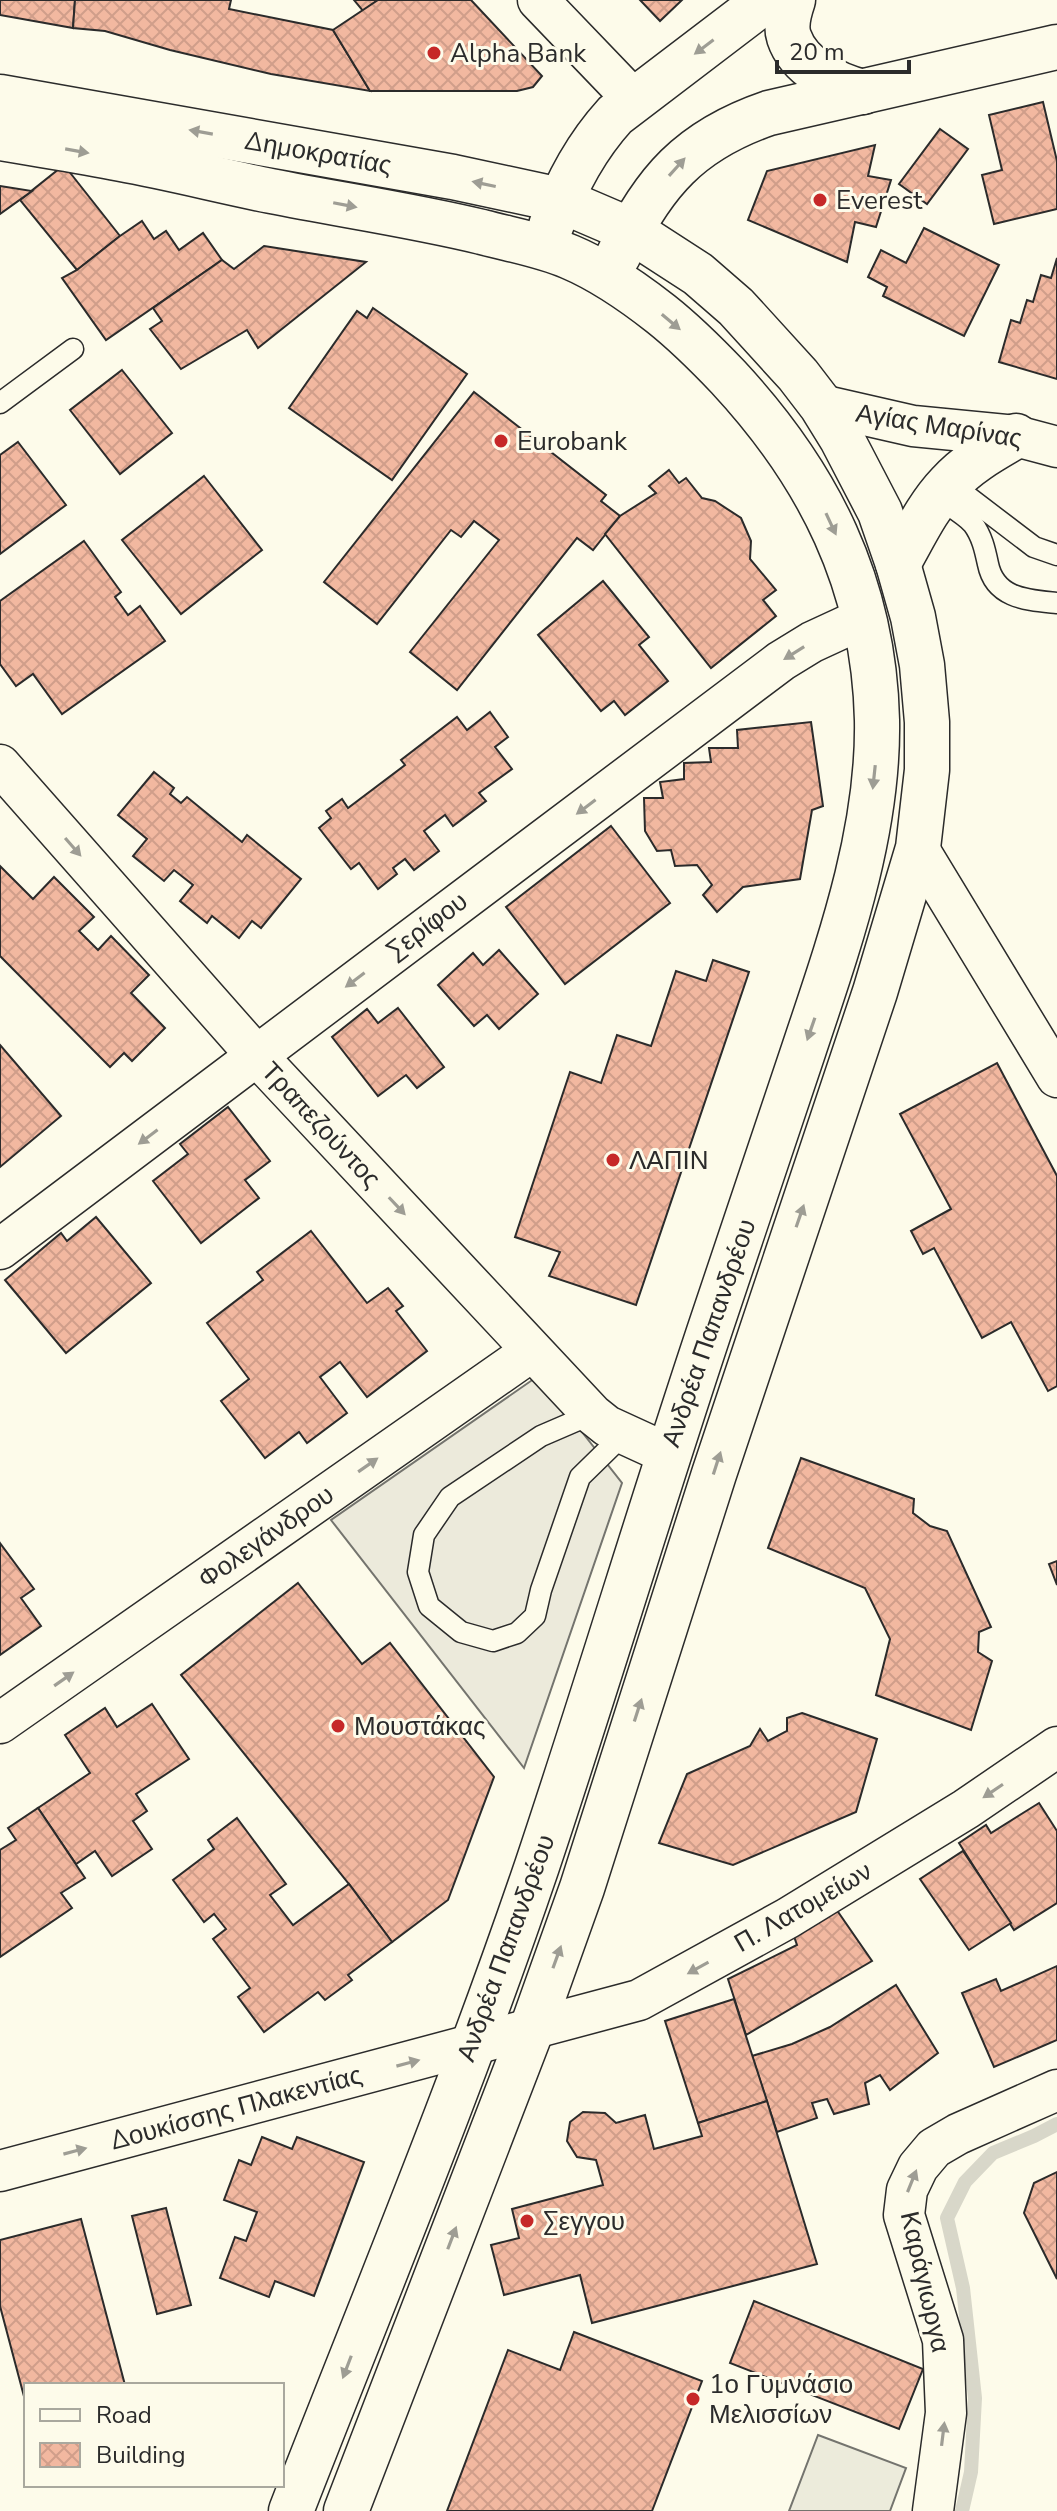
<svg xmlns="http://www.w3.org/2000/svg" width="1057" height="2511" font-family="'Nunito Sans',sans-serif">
  <style>
    .park { fill: #ecebdb; stroke: #74746e; stroke-width: 2 }
    .parking { fill: #eceadb; stroke: #74746e; stroke-width: 2 }
    .lines { fill: none; stroke-linecap: round; stroke-linejoin: round }
    .stream { stroke: #d8d7c9; stroke-width: 14 }
    .building { fill: url(#building-cross-hatch); stroke: #2b2b2b; stroke-width: 2 }
    .lane-casing { stroke: #2b2b2b; stroke-width: 23 }
    .street-casing { stroke: #2b2b2b; stroke-width: 43 }
    .secondary-casing { stroke: #2b2b2b; stroke-width: 47 }
    .lane { stroke: #fdfbea; stroke-width: 20 }
    .street { stroke: #fdfbea; stroke-width: 40 }
    .secondary { stroke: #fdfbea; stroke-width: 44 }
    .oneway { fill: #9e9d94 }
    .poi-dot { fill: #c62828; stroke: #fdfbea; stroke-width: 3 }
    .labels { text-anchor: middle; dominant-baseline: central; stroke-width: 6; stroke-linejoin: round; paint-order: stroke }
    .poi-label { font-size: 26px; fill: #2b2b2b; stroke: #fdfbea; text-anchor: start }
    .street-label { font-size: 26px; fill: #2b2b2b; stroke: #fdfbea }
  </style>
  <defs>
    <pattern id="building-cross-hatch" width="8" height="8" patternUnits="userSpaceOnUse" patternTransform="scale(2)"><rect width="8" height="8" fill="#f2b8a0"/><path d="M0 0l8 8M0 8l8-8" fill="none" stroke="#d09e8a"/></pattern>
  </defs>
  <rect width="100%" height="100%" fill="#fdfbea"/>
  <path class="park" d="M818,2435L906,2468L890,2511H789Z"/>
  <path class="parking" d="M538,1376L622,1483L524,1768L331,1520Z"/>
  <g class="lines">
    <path class="stream" d="M962,2511L971,2472L975,2398L963,2288L947,2218L965,2182L993,2153L1034,2136L1057,2124"/>
  </g>
  <g class="building">
    <path d="M0,0H75L73,28L0,15Z"/>
    <path d="M75,0H231L229,9L333,30L370,91L271,74L170,50L105,31L73,28Z"/>
    <path d="M354,0H378L363,11Z"/>
    <path d="M378,0H471L542,76L533,87L517,91H370L333,30Z"/>
    <path d="M640,0H682L660,21Z"/>
    <path d="M1043,102L1057,161V209L994,224L982,175L1002,170L989,115Z"/>
    <path d="M940,129L968,149L927,204L899,184Z"/>
    <path d="M875,145L868,176L891,180L876,227L855,222L847,262L748,220L767,171Z"/>
    <path d="M64,165L120,236L77,270L20,200Z"/>
    <path d="M0,186L32,191L0,214Z"/>
    <path d="M142,221L154,239L166,231L179,250L203,233L222,260L106,340L62,278L77,270L120,236Z"/>
    <path d="M924,228L999,265L964,336L883,296L887,287L868,277L881,250L906,263Z"/>
    <path d="M264,246L366,262L258,348L247,330L181,369L150,329L162,321L153,308L222,260L234,269Z"/>
    <path d="M1057,258V379L999,362L1011,320L1020,323L1027,300L1033,302L1041,275L1051,278Z"/>
    <path d="M373,308L467,374L392,480L289,408L357,311L367,318Z"/>
    <path d="M122,370L172,433L120,474L70,410Z"/>
    <path d="M474,392L606,495L601,501L620,516L593,550L577,538L457,690L410,652L499,540L474,521L461,537L451,530L377,624L324,582Z"/>
    <path d="M18,442L66,505L0,554V455Z"/>
    <path d="M669,470L679,483L686,478L702,498L715,501L741,518L751,541L750,559L776,590L763,600L776,616L711,668L605,534L620,516L656,493L649,486Z"/>
    <path d="M204,476L262,550L181,614L122,540Z"/>
    <path d="M84,541L121,592L115,597L128,615L140,606L165,641L62,714L33,674L16,686L0,664V601Z"/>
    <path d="M603,581L649,637L639,645L668,681L625,715L614,701L601,711L538,635Z"/>
    <path d="M490,712L508,737L495,747L512,769L479,793L486,801L453,826L445,815L424,831L439,851L414,870L405,859L393,868L397,874L378,889L359,863L351,869L319,828L331,818L326,811L342,799L348,808L405,765L401,760L457,717L467,730Z"/>
    <path d="M811,722L823,806L812,810L800,879L743,887L717,912L703,895L712,885L697,865L675,866L671,850L657,851L645,831L644,798H663L660,782L684,779V763L711,762L709,748H738L737,730Z"/>
    <path d="M154,772L174,788L170,794L181,803L187,797L242,842L247,835L301,879L261,928L252,921L239,938L212,916L207,923L180,901L193,885L174,870L164,881L133,856L147,839L118,815Z"/>
    <path d="M611,826L670,903L565,984L506,907Z"/>
    <path d="M0,866L33,899L54,877L94,917L79,931L98,950L111,936L149,975L131,993L165,1028L132,1061L124,1053L110,1067L0,956Z"/>
    <path d="M499,950L538,994L499,1029L487,1015L474,1026L438,985L473,953L483,965Z"/>
    <path d="M713,960L749,972L636,1305L549,1276L560,1252L515,1237L570,1072L601,1083L617,1035L651,1046L676,971L706,981Z"/>
    <path d="M398,1008L444,1067L417,1088L406,1075L378,1096L332,1037L367,1009L378,1023Z"/>
    <path d="M0,1045L61,1116L0,1167Z"/>
    <path d="M997,1063L1057,1176V1386L1048,1391L1011,1322L982,1338L934,1248L923,1254L911,1231L951,1209L900,1114Z"/>
    <path d="M228,1107L270,1161L245,1180L259,1198L201,1243L153,1181L188,1154L180,1144Z"/>
    <path d="M96,1217L151,1283L66,1353L5,1280L61,1233L67,1241Z"/>
    <path d="M311,1231L367,1303L388,1288L403,1306L396,1311L427,1351L367,1397L340,1362L320,1377L347,1413L307,1443L299,1432L265,1458L221,1401L249,1379L207,1323L263,1280L257,1272Z"/>
    <path d="M801,1458L914,1499L913,1513L930,1526L947,1531L991,1627L979,1632L978,1652L992,1661L971,1730L876,1695L890,1639L865,1588L768,1548Z"/>
    <path d="M0,1543L34,1589L21,1598L41,1626L0,1655Z"/>
    <path d="M1057,1561V1585L1049,1564Z"/>
    <path d="M298,1583L362,1664L390,1643L494,1777L448,1900L392,1942L349,1884L181,1675Z"/>
    <path d="M152,1704L189,1759L136,1794L147,1811L133,1821L152,1849L112,1876L95,1851L76,1864L38,1808L90,1773L65,1735L105,1708L117,1727Z"/>
    <path d="M802,1713L877,1739L856,1812L733,1865L659,1843L687,1774L750,1746L760,1729L768,1741L787,1731V1718Z"/>
    <path d="M1039,1803L1057,1831V1903L1014,1930L959,1843L986,1825L991,1833Z"/>
    <path d="M38,1808L85,1878L61,1893L72,1908L0,1957V1850L16,1840L8,1828Z"/>
    <path d="M237,1818L286,1884L270,1895L293,1925L349,1884L392,1942L348,1975L352,1980L325,2000L318,1992L264,2032L238,1997L250,1988L213,1939L226,1929L214,1914L204,1922L173,1880L214,1849L208,1840Z"/>
    <path d="M963,1851L1011,1923L969,1950L920,1879Z"/>
    <path d="M834,1906L872,1961L746,2035L728,1979L797,1945L791,1928Z"/>
    <path d="M1057,1966V2040L994,2067L962,1993L996,1979L1001,1991Z"/>
    <path d="M896,1985L938,2053L890,2090L880,2075L865,2083L869,2104L834,2114L827,2099L812,2103L817,2118L777,2132L752,2056L792,2044L830,2027Z"/>
    <path d="M734,1999L767,2101L698,2123L665,2021Z"/>
    <path d="M767,2101L817,2264L592,2323L580,2275L504,2295L491,2245L519,2238L512,2209L603,2185L596,2160L577,2157L567,2141L570,2122L583,2112L605,2113L616,2123L645,2115L654,2149L702,2136L698,2123Z"/>
    <path d="M262,2137L292,2149L297,2137L364,2162L314,2296L275,2281L269,2297L220,2278L235,2237L246,2241L257,2212L224,2200L239,2160L251,2165Z"/>
    <path d="M1057,2172V2279L1024,2213L1034,2183Z"/>
    <path d="M166,2208L191,2305L157,2314L132,2216Z"/>
    <path d="M81,2219L125,2385H26V2404L0,2306V2240Z"/>
    <path d="M754,2301L923,2369L899,2429L730,2363Z"/>
    <path d="M574,2332L702,2381L652,2511H447L508,2350L560,2370Z"/>
  </g>
  <g class="lines">
    <g class="lane-casing">
      <g id="lane">
        <path d="M0,403L73,349"/>
        <path d="M950,483L1034,547L1057,555"/>
        <path d="M938,498C949,506 964,514 973,524C982,536 985,550 988,564C995,599 1028,600 1057,603"/>
        <path d="M592,1414L541,1436L450,1497L424,1535L418,1572L429,1606L461,1632L493,1641L517,1633L535,1616L541,1590L580,1477L624,1434"/>
      </g>
    </g>
    <g class="street-casing">
      <g id="street">
        <path d="M538,0L634,100"/>
        <path d="M821,405L913,426L1016,436L1057,447"/>
        <path d="M0,765L256,1055L592,1414L607,1426L668,1454"/>
        <path d="M918,848L1057,1077"/>
        <path d="M0,1249L781,661L812,642L864,618"/>
        <path d="M0,1723L532,1351"/>
        <path d="M0,2171L639,2000L788,1918L966,1809L1057,1747"/>
        <path d="M933,2511L946,2413L943,2340L904,2215L907,2190L918,2167L934,2148L958,2134L1057,2090"/>
      </g>
    </g>
    <g class="secondary-casing">
      <g id="secondary">
        <path d="M793,0C789,12 785,25 789,37C799,67 835,85 863,92"/>
        <path d="M0,97L453,177L560,200L630,230L698,274L736,307L798,375L821,405L842,439L880,512L898,564L913,617L922,665L927,722V770L918,848L875,992L714,1474L582,1888L531,2031L346,2511"/>
        <path d="M0,138C40,145 81,151 121,159C171,168 221,181 271,191C341,205 412,215 482,232C512,240 542,245 570,257C603,271 633,292 661,314C685,333 707,355 728,377C819,475 874,584 877,720C879,833 839,944 804,1049C775,1136 746,1223 716,1311C654,1495 599,1681 537,1866C463,2084 375,2296 291,2511"/>
        <path d="M551,226C566,184 585,148 615,115L766,0"/>
        <path d="M618,256C653,182 690,140 769,113L1057,47"/>
        <path d="M898,564C914,536 927,507 949,484C968,463 992,450 1016,436"/>
      </g>
    </g>
    <use href="#lane" class="lane"/>
    <use href="#street" class="street"/>
    <use href="#secondary" class="secondary"/>
  </g>
  <defs><path id="oneway-solid" d="M-6-.8H1V-3.2L6.5 0L1 3.2V.8H-6Z" transform="scale(2)"/></defs>
  <g class="oneway">
    <use href="#oneway-solid" transform="translate(704 47) rotate(143)"/>
    <use href="#oneway-solid" transform="translate(201 132) rotate(-170)"/>
    <use href="#oneway-solid" transform="translate(77 151) rotate(10)"/>
    <use href="#oneway-solid" transform="translate(677 167) rotate(-48)"/>
    <use href="#oneway-solid" transform="translate(484 184) rotate(-168)"/>
    <use href="#oneway-solid" transform="translate(345 205) rotate(11)"/>
    <use href="#oneway-solid" transform="translate(671 322) rotate(40)"/>
    <use href="#oneway-solid" transform="translate(831 524) rotate(65)"/>
    <use href="#oneway-solid" transform="translate(794 653) rotate(148)"/>
    <use href="#oneway-solid" transform="translate(874 777) rotate(96)"/>
    <use href="#oneway-solid" transform="translate(586 807) rotate(143)"/>
    <use href="#oneway-solid" transform="translate(73 847) rotate(49)"/>
    <use href="#oneway-solid" transform="translate(355 980) rotate(143)"/>
    <use href="#oneway-solid" transform="translate(811 1029) rotate(109)"/>
    <use href="#oneway-solid" transform="translate(148 1137) rotate(143)"/>
    <use href="#oneway-solid" transform="translate(397 1206) rotate(47)"/>
    <use href="#oneway-solid" transform="translate(800 1216) rotate(-71)"/>
    <use href="#oneway-solid" transform="translate(717 1463) rotate(-72)"/>
    <use href="#oneway-solid" transform="translate(368 1465) rotate(-35)"/>
    <use href="#oneway-solid" transform="translate(64 1679) rotate(-35)"/>
    <use href="#oneway-solid" transform="translate(638 1710) rotate(-72)"/>
    <use href="#oneway-solid" transform="translate(993 1791) rotate(146)"/>
    <use href="#oneway-solid" transform="translate(557 1957) rotate(-70)"/>
    <use href="#oneway-solid" transform="translate(698 1968) rotate(151)"/>
    <use href="#oneway-solid" transform="translate(408 2063) rotate(-15)"/>
    <use href="#oneway-solid" transform="translate(75 2151) rotate(-15)"/>
    <use href="#oneway-solid" transform="translate(912 2181) rotate(-68)"/>
    <use href="#oneway-solid" transform="translate(452 2238) rotate(-69)"/>
    <use href="#oneway-solid" transform="translate(347 2367) rotate(111)"/>
    <use href="#oneway-solid" transform="translate(943 2434) rotate(-83)"/>
  </g>
  <g class="poi-dot">
    <circle cx="434" cy="53" r="8"/>
    <circle cx="820" cy="200" r="8"/>
    <circle cx="501" cy="441" r="8"/>
    <circle cx="613" cy="1160" r="8"/>
    <circle cx="338" cy="1726" r="8"/>
    <circle cx="527" cy="2221" r="8"/>
    <circle cx="693" cy="2399" r="8"/>
  </g>
  <g class="labels">
    <g class="poi-label">
      <text x="450" y="53">Alpha Bank</text>
      <text x="836" y="200">Everest</text>
      <text x="517" y="441">Eurobank</text>
      <text x="629" y="1160">ΛΑΠΙΝ</text>
      <text x="354" y="1726">Μουστάκας</text>
      <text x="543" y="2221">Σεγγου</text>
      <text x="709" y="2384">1ο Γυμνάσιο<tspan x="709" dy="30">Μελισσίων</tspan></text>
    </g>
    <g class="street-label">
      <text transform="translate(318 153) rotate(10)">Δημοκρατίας</text>
      <text transform="translate(939 426) rotate(9)">Αγίας Μαρίνας</text>
      <text transform="translate(427 926) rotate(-37)">Σερίφου</text>
      <text transform="translate(321 1125) rotate(47)">Τραπεζούντος</text>
      <text transform="translate(709 1333) rotate(-71)">Ανδρέα Παπανδρέου</text>
      <text transform="translate(266 1537) rotate(-35)">Φολεγάνδρου</text>
      <text transform="translate(803 1907) rotate(-30)">Π. Λατομείων</text>
      <text transform="translate(506 1948) rotate(-70)">Ανδρέα Παπανδρέου</text>
      <text transform="translate(236 2108) rotate(-15)">Δουκίσσης Πλακεντίας</text>
      <text transform="translate(925 2282) rotate(77)">Καράγιωργα</text>
    </g>
  </g>
  <rect x="24" y="2383" width="260" height="104" fill="#fdfbea" stroke="#a9a89e" stroke-width="2"/>
  <rect x="40" y="2409" width="40" height="12" fill="#fdfbea" stroke="#a9a89e" stroke-width="2"/>
  <text x="96" y="2423" font-size="24" fill="#2b2b2b">Road</text>
  <rect x="40" y="2443" width="40" height="24" fill="url(#building-cross-hatch)" stroke="#a9a89e" stroke-width="2"/>
  <text x="96" y="2463" font-size="24" fill="#2b2b2b">Building</text>
  <path d="M777 60v12h132v-12" fill="none" stroke="#2b2b2b" stroke-width="4"/>
  <text x="789" y="60" font-size="24" fill="#2b2b2b" stroke="#fdfbea" stroke-width="6" paint-order="stroke">20 m</text>
</svg>
